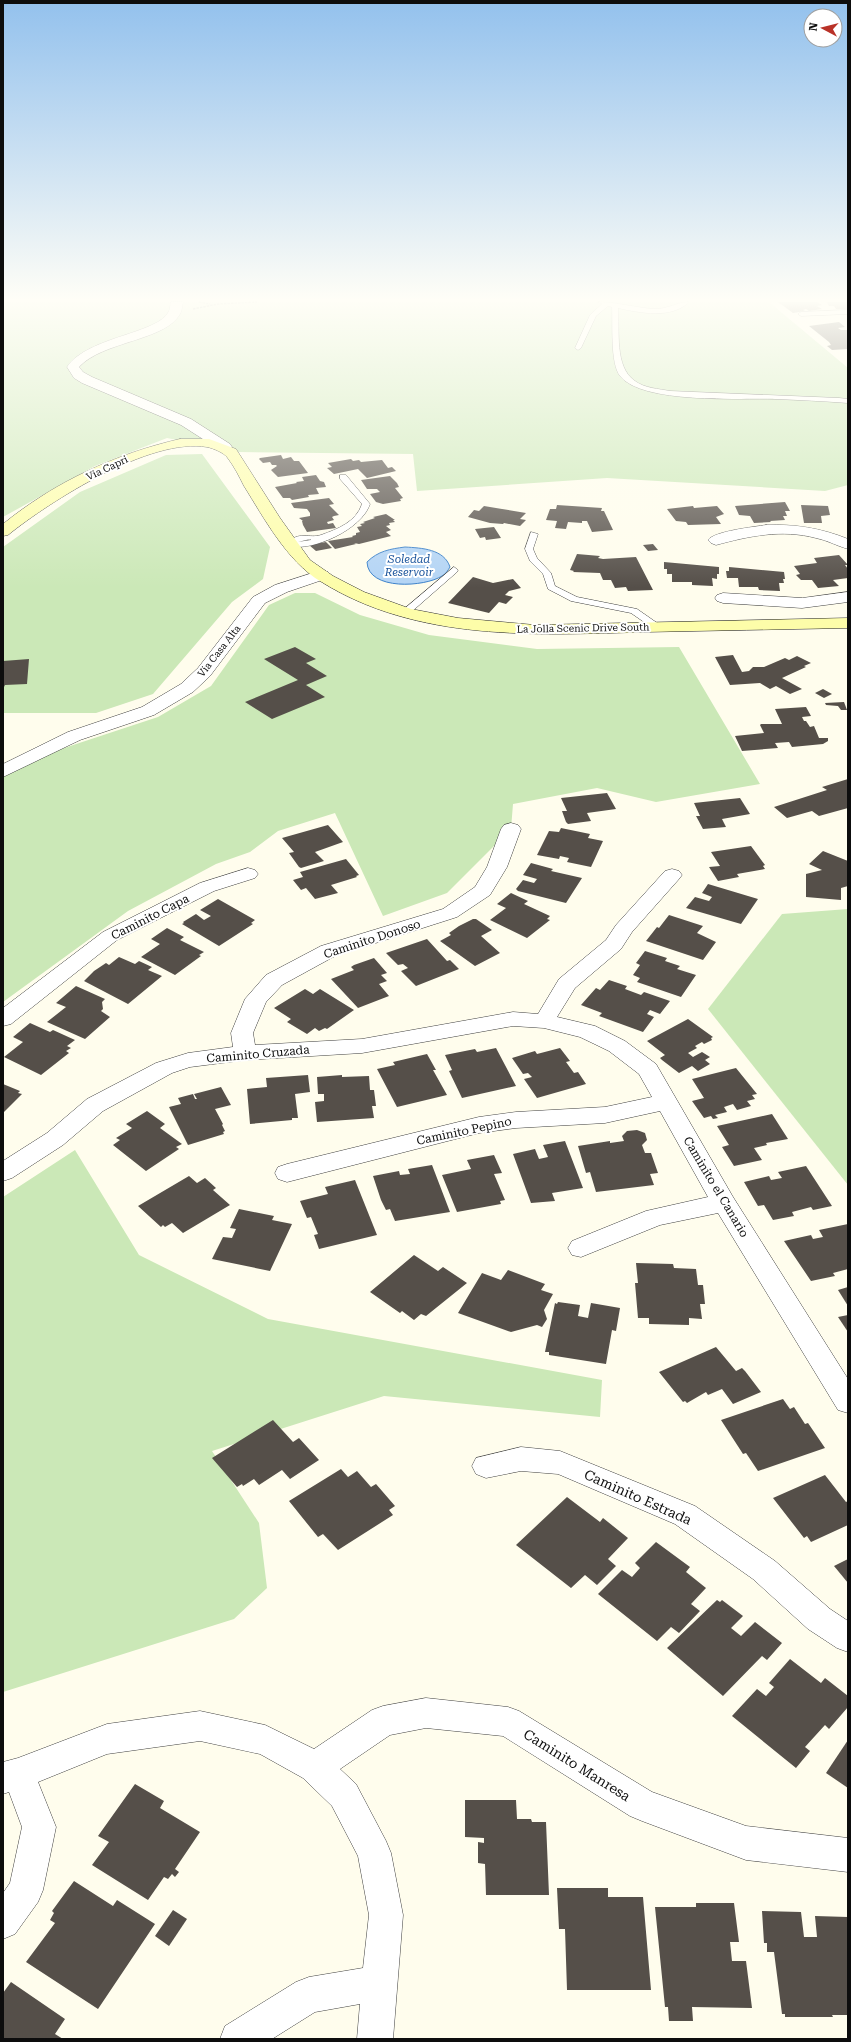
<svg xmlns="http://www.w3.org/2000/svg" width="851" height="2042" font-family="'Roboto Serif',serif">
  <style>
    .green { fill: #cbe8b7 }
    .water { fill: #b3d4f5; stroke: #3b81ca }
    .building { fill: #554f49 }
    .lines { fill: none; stroke-linecap: round; stroke-linejoin: round }
    .lane-casing { stroke: #404040; stroke-width: 1 }
    .street-casing { stroke: #404040; stroke-width: 1 }
    .secondary-casing { stroke: #2f2f2f; stroke-width: 1 }
    .path { stroke: #2f2f2f; stroke-width: 1.5; stroke-dasharray: 2.5 1; stroke-linecap: butt }
    .lane { fill: #fff; fill-rule: evenodd }
    .street { fill: #fff; fill-rule: evenodd }
    .secondary { fill: #fdfda9; fill-rule: evenodd }
    .labels { text-anchor: middle; dominant-baseline: central; stroke-width: 4; stroke-linejoin: round; paint-order: stroke }
    .far-street-label { font-size: 10px; fill: #0d0d0d; stroke: #fff }
    .far-water-label { font-size: 11px; font-style: italic; fill: #19539b; stroke: #fff }
    .street-label { font-size: 12px; fill: #0d0d0d; stroke: #fff }
    .near-street-label { font-size: 14px; fill: #0d0d0d; stroke: #fff }
  </style>
  <rect width="100%" height="100%" fill="#fffded"/>
  <g class="green">
    <path d="M3,302H769L848,368V485L825,491L607,478L417,491L413,454L238,452L167,438L95,466L3,517Z"/>
    <path d="M202,454L270,547L263,579L232,602L153,694L96,713H3V547L80,492L166,455Z"/>
    <path d="M295,593H315L360,615L429,635L537,649L679,647L760,784L656,802L597,788L513,804L511,829L447,893L383,916L335,813L278,831L250,852L216,864L128,911L3,1002V776L58,750L158,717L211,686L269,605Z"/>
    <path d="M848,909V1185L708,1009L782,914Z"/>
    <path d="M75,1150L139,1255L268,1319L602,1380L600,1417L384,1396L212,1451L259,1523L267,1588L234,1619L3,1692V1197Z"/>
  </g>
  <path class="water" d="M405,547C422,548 444,549 450,567C448,570 446,574 442,576C425,587 368,591 367,562C378,551 390,549 405,547Z"/>
  <g class="building">
    <path d="M778,302H817L822,305L817,306L822,309L809,311L806,309L803,310L805,311L793,313Z"/>
    <path d="M827,302H848V309H836L834,306H829Z"/>
    <path d="M839,322L845,327L838,328L841,330H848V349L832,350L827,346L831,345L829,342L809,326Z"/>
    <path d="M281,455L283,459L291,457L294,461H299L308,473L278,477L271,470L277,466L276,465H272L270,462L263,463L259,459L260,458Z"/>
    <path d="M351,459L353,461L359,460L361,462L382,460L388,468L392,467L396,471L367,478L358,469L334,474L327,468L332,467L328,463Z"/>
    <path d="M316,475L320,481L324,482L326,487L316,488L319,494L308,495L309,497L292,500L290,498H283L275,487L297,483L296,482L304,481L302,477Z"/>
    <path d="M390,476L397,483L399,487L395,488L403,498L400,499L401,501L383,504L376,502L370,494L380,492L377,489H367L361,480Z"/>
    <path d="M329,498L334,504L329,505L339,515L334,516L332,517L334,520L327,522L328,524L333,523L336,528L307,532L303,525L302,521H303L299,518L310,516V513L307,509L294,508L291,503Z"/>
    <path d="M785,502L790,511H785L787,516H783L785,520L770,521L771,522L754,523L750,516L739,515L735,506Z"/>
    <path d="M557,505L602,508L601,511H604L613,530L592,532L587,521H582V523L568,522L566,529L555,528L557,521L546,520L550,509H556Z"/>
    <path d="M801,505L828,506L830,515L821,516L822,523H804Z"/>
    <path d="M484,506L526,513L520,519L526,520L520,526L504,523L503,524L490,523L468,517L474,510L479,511Z"/>
    <path d="M693,506L694,508L717,506L724,514L716,517L721,524L688,525L686,522L676,521L667,509Z"/>
    <path d="M386,514L395,520H393L395,522L389,523L390,525L386,526L391,530L386,532L391,536L359,544L354,543L356,544L335,549L328,541L353,537L352,536L356,535V533L360,532L357,527L362,526L360,524L365,523L363,522L375,518L373,517Z"/>
    <path d="M494,527L501,538L486,540L485,537L480,538L475,529Z"/>
    <path d="M326,542L332,548L316,551L309,545Z"/>
    <path d="M653,544L658,550L648,551L643,545Z"/>
    <path d="M577,554L600,556L598,558L603,559L636,557L653,590L628,591L626,587L615,588L611,580H603L600,573L573,572L574,571L570,570Z"/>
    <path d="M839,555L848,565H845L848,569V578L833,580L839,586L818,588L812,580H801L796,575L800,574L794,566L817,563L814,558Z"/>
    <path d="M664,562L719,567V574H717V579L712,578L713,586L692,585V582H672V574H667V569H664Z"/>
    <path d="M729,567L784,572L785,579H783L784,583H779L780,591L759,590L758,587H739L738,578H727L726,571H729Z"/>
    <path d="M473,577L493,583L513,579L521,588L509,591L505,595L513,597L506,604L499,602L489,613L448,603Z"/>
    <path d="M295,647L316,659L306,663L327,676L306,685L325,697L272,719L245,702L298,680L264,659Z"/>
    <path d="M733,655L742,672L749,671L753,667H764L785,658L789,660L797,656L811,663L804,666L806,667L782,678L802,689L790,694L776,686L770,689L760,683L730,685L715,657Z"/>
    <path d="M29,659L27,684L5,685L3,689V661Z"/>
    <path d="M823,689L832,694L824,698L815,693Z"/>
    <path d="M844,702L847,710H841L838,706L826,705L825,703Z"/>
    <path d="M806,707L811,716L802,717L804,721H806L810,727L814,726L819,738H828V741L823,744L792,747L789,742L775,743L778,748L742,751L735,736L764,733L760,725L761,724H782L775,709Z"/>
    <path d="M848,779V808L819,816L812,811L787,818L774,807L827,790L822,787Z"/>
    <path d="M607,793L616,809L587,813L591,821L568,824L566,822L562,811H567L561,798Z"/>
    <path d="M740,798L750,814L722,819L726,827L703,829L696,816H700L694,803Z"/>
    <path d="M328,825L343,842L315,852L324,861L301,868L299,867L289,853L294,852L282,838Z"/>
    <path d="M561,828L590,834L588,838L603,841L591,867L567,862L569,858L560,856L559,859L537,855L549,831L559,832Z"/>
    <path d="M751,846L765,865L763,866L765,869L737,874L739,877L718,881L709,867L720,866L711,852Z"/>
    <path d="M823,851L848,861V886L841,888V900L806,897V874L822,870L809,864Z"/>
    <path d="M346,859L359,875L356,876L357,877L331,885L338,893L315,899L306,888L301,890L293,880L303,877L300,872Z"/>
    <path d="M531,863L553,869L551,871L582,878L566,903L518,891L516,889L523,880L534,883L537,879L523,875Z"/>
    <path d="M708,884L758,899L741,924L686,908L695,897L709,901L712,897L702,893Z"/>
    <path d="M511,893L528,901L524,904L550,916L547,919L550,920L527,938L490,920L506,908L497,904Z"/>
    <path d="M218,899L255,920L251,923L253,924L219,946L182,924L184,923L183,922L196,914L204,920L211,916L200,910Z"/>
    <path d="M669,915L703,926L697,933L716,942L703,960L646,941L657,927L659,928Z"/>
    <path d="M473,919H476L492,930L481,936L500,953L475,966L440,941L451,935L449,933L459,926Z"/>
    <path d="M167,928L184,937L180,940L204,952L199,955L201,956L175,975L141,957L160,944L151,939Z"/>
    <path d="M427,939L447,961L450,960L459,969L416,986L401,971L408,968L403,964L398,965L386,953Z"/>
    <path d="M645,951L667,958L665,961L680,966L677,969L696,975L681,997L637,982L640,978L633,975L640,965L636,963Z"/>
    <path d="M119,957L135,964L139,961L152,967L148,970L162,976L128,1004L84,981L94,971L106,963L109,965Z"/>
    <path d="M374,958L387,973L381,975L387,981L379,984L389,996L358,1008L331,979L354,970L351,967L354,965Z"/>
    <path d="M609,980L627,986L625,989L641,995L644,992L670,1001L660,1014L650,1010L647,1014L654,1017L643,1032L599,1016L602,1013L581,1005L596,988L600,990Z"/>
    <path d="M76,986L105,999L102,1002L103,1009L101,1011L110,1017L85,1039L47,1022L66,1007L56,1003Z"/>
    <path d="M305,989L313,994L320,989L354,1010L327,1029L325,1028L319,1031L315,1028L307,1034L287,1022L291,1019L274,1008Z"/>
    <path d="M688,1019L713,1037L711,1038L712,1040L704,1044L702,1042L695,1046L697,1048L688,1053L693,1057L702,1052L710,1057L705,1060L710,1064L698,1071L692,1066L679,1073L662,1060L660,1058L665,1055L647,1041Z"/>
    <path d="M30,1023L50,1032L53,1030L75,1040L67,1046L71,1048L66,1051L69,1053L41,1075L4,1057L23,1042L13,1037Z"/>
    <path d="M496,1048L516,1086L462,1098L449,1071L452,1070L445,1055L475,1049L477,1052Z"/>
    <path d="M560,1048L570,1061L566,1062L574,1073L578,1072L586,1084L537,1098L524,1079L532,1077L528,1073L523,1074L512,1058L535,1051L537,1054Z"/>
    <path d="M427,1054L436,1070H433L447,1095L397,1107L377,1069L395,1065L393,1062Z"/>
    <path d="M736,1068L757,1094L752,1095L755,1099L747,1101L751,1106L737,1110L733,1104L724,1107L727,1112L715,1115L718,1118L713,1119L711,1116L704,1118L692,1101L704,1098L692,1079Z"/>
    <path d="M308,1075L310,1092L295,1094L298,1118H292V1120L250,1124L247,1089L267,1087L266,1078Z"/>
    <path d="M342,1075V1077L369,1076L370,1090H374L376,1106H372L374,1118L317,1122L315,1102L324,1101V1094H318L317,1077Z"/>
    <path d="M3,1084L20,1091L18,1093L22,1094L3,1113Z"/>
    <path d="M221,1087L231,1105L215,1109L223,1124L222,1125L225,1131L223,1132L224,1134L188,1145L169,1107L181,1104L178,1098L193,1094L195,1099H197L194,1094Z"/>
    <path d="M147,1111L165,1124L160,1128L182,1144L176,1147L179,1149L146,1171L113,1145L120,1140L116,1138L132,1128L126,1124Z"/>
    <path d="M772,1114L788,1139L766,1143L767,1145L754,1148L762,1160L734,1166L722,1147L729,1145L717,1126Z"/>
    <path d="M637,1130L645,1133L647,1140L642,1145L645,1153H651L658,1173L650,1174L654,1185L596,1192L590,1172L586,1173L578,1146L610,1141V1143L624,1141L622,1136L627,1131Z"/>
    <path d="M565,1141L583,1188L552,1193L555,1201L531,1203L513,1154L535,1149L539,1159L548,1157L543,1145Z"/>
    <path d="M494,1155L502,1173L494,1174L505,1200L500,1201L501,1204L457,1212L442,1175L471,1169L467,1160Z"/>
    <path d="M432,1165L450,1212L395,1221L390,1209L386,1210L381,1200L373,1176L399,1171L400,1175L410,1174L408,1169Z"/>
    <path d="M806,1166L832,1206L813,1210L811,1207L792,1212L794,1216L773,1220L764,1205L758,1206L744,1182L769,1176L771,1180L782,1178L778,1172Z"/>
    <path d="M189,1176L197,1183L205,1178L216,1188L213,1190L230,1205L183,1233L172,1223L165,1227L163,1225L161,1227L138,1206Z"/>
    <path d="M355,1180L377,1235L319,1249L314,1235L318,1234L311,1217L307,1218L300,1201L328,1194L325,1187Z"/>
    <path d="M239,1209L274,1216L272,1220L292,1224L270,1271L212,1259L223,1237L232,1238L236,1229L230,1228Z"/>
    <path d="M848,1224V1269L833,1273L835,1276L811,1281L784,1241L811,1235L813,1239L823,1237L819,1230Z"/>
    <path d="M414,1255L438,1271L443,1267L467,1283L426,1316L421,1314L414,1320L402,1311L400,1313L370,1292Z"/>
    <path d="M636,1263L673,1264L674,1268L696,1269L698,1285H703L705,1304H700L702,1319L689,1318V1325L649,1324V1318H638L635,1283H638Z"/>
    <path d="M508,1270L545,1284L541,1290L553,1294L544,1310L547,1319L542,1327L537,1325L511,1332L458,1313L482,1273L501,1280Z"/>
    <path d="M848,1287V1306L838,1290Z"/>
    <path d="M558,1302L580,1305L578,1316L588,1318L591,1303L620,1308L616,1331L612,1330L606,1364L549,1355V1352H545L555,1303L557,1304Z"/>
    <path d="M848,1315V1332L838,1317Z"/>
    <path d="M716,1347L736,1371L742,1368L745,1371L761,1392L733,1404L722,1389L708,1395L706,1392L687,1403L685,1401L683,1402L659,1372Z"/>
    <path d="M783,1399L790,1409L794,1407L805,1424L808,1423L825,1448L758,1471L746,1453L743,1454L721,1420Z"/>
    <path d="M273,1420L293,1442L299,1438L319,1460L290,1479L282,1470L259,1485L254,1479L243,1486L242,1484L237,1487L212,1458Z"/>
    <path d="M341,1469L348,1477L357,1471L371,1487L376,1484L395,1506L389,1510L393,1515L338,1550L323,1534L318,1537L289,1501Z"/>
    <path d="M825,1475L846,1502L848,1501V1525L811,1542L807,1536L804,1538L773,1498Z"/>
    <path d="M567,1497L600,1522L603,1518L628,1538L608,1559L616,1566L597,1585L585,1575L571,1588L516,1545Z"/>
    <path d="M656,1542L690,1567L686,1572L706,1588L691,1604L700,1611L679,1633L671,1627L657,1641L598,1594L622,1570L632,1577L640,1568L635,1563Z"/>
    <path d="M848,1559V1583L834,1566Z"/>
    <path d="M717,1600L720,1602L722,1600L743,1616L731,1628L741,1636L755,1622L782,1643L767,1660L762,1656L723,1696L667,1648Z"/>
    <path d="M790,1659L821,1683L825,1678L848,1696V1707L829,1729L825,1725L805,1747L810,1751L796,1768L732,1716L757,1689L766,1696L774,1687L769,1683Z"/>
    <path d="M848,1740V1788L826,1773Z"/>
    <path d="M135,1784L164,1801L160,1808L200,1832L175,1869L179,1872L175,1877L172,1874L168,1879L164,1877L148,1900L92,1865L109,1842L98,1836Z"/>
    <path d="M465,1800H516L517,1819H531L532,1822H546L549,1895H486L485,1864L478,1863V1842L484,1843V1838L465,1837Z"/>
    <path d="M74,1881L113,1906L117,1900L155,1924L98,2009L26,1962L55,1923L50,1920L54,1913L52,1911Z"/>
    <path d="M557,1888H608V1897H643L651,1990H567L565,1929H559Z"/>
    <path d="M696,1903H734L739,1942H730L732,1961H746L752,2008L692,2007L693,2021H669L668,2007H665L655,1907H696Z"/>
    <path d="M173,1910L187,1919L169,1946L155,1936Z"/>
    <path d="M762,1911L801,1912L804,1937H817L815,1916L848,1917V2015H832L833,2017H785V2014H782L774,1952H767V1943H764Z"/>
    <path d="M11,1982L65,2019L55,2034L63,2039H3V1993Z"/>
  </g>
  <g class="lines">
    <g class="lane-casing">
      <g id="lane">
        <path d="M598,302C617,302 636,308 655,309C668,309 678,302 689,302C672,319 640,313 618,308C620,330 614,367 635,381C644,388 659,389 670,391L839,398L848,399V403C824,401 799,400 775,399C740,398 642,404 620,376C610,363 613,324 612,307L608,306L596,316L581,348L578,350L575,348L590,315L602,304Z"/>
        <path d="M848,310V314L801,316L798,314L801,312Z"/>
        <path d="M340,475H346L370,504C362,529 313,552 288,546L287,544C298,530 310,539 321,535C338,529 356,522 362,504L340,479ZM310,539L311,540L298,542Z"/>
        <path d="M531,532L538,534L533,549L537,558L551,573L555,586L577,597L637,609L660,625V629H654L631,613L571,601L548,589L543,574L530,561L525,549Z"/>
        <path d="M454,567L458,570L457,572L409,614H403V610Z"/>
      </g>
    </g>
    <g class="street-casing">
      <g id="street">
        <path d="M171,302H183C182,306 182,311 180,314C165,341 103,341 79,367L83,372L92,377L191,419L230,444L232,447L230,450H220L181,425L82,383L74,378L67,367C88,336 159,334 169,311C170,309 170,305 171,302Z"/>
        <path d="M766,525C794,524 821,528 848,539V549C837,546 827,540 816,538C782,529 749,536 716,545L711,543L708,540C715,531 754,527 766,525Z"/>
        <path d="M322,570L328,572L330,575L328,578L287,592L265,603L210,676L193,692L154,715L80,740L3,777V764L68,732L142,707L181,684L198,668L253,597L275,585Z"/>
        <path d="M848,592V602L802,608L723,603L717,601L715,598L717,595L723,593L802,598Z"/>
        <path d="M511,823L518,825L521,829L507,867L490,895L457,917L335,956L282,985L266,1002L253,1033L255,1045L362,1039L513,1012L538,1014L559,979L606,940L616,925L665,871L672,869L679,871L682,875L679,879L632,932L621,949L575,988L557,1017L595,1026L625,1041L656,1064L733,1197L848,1379V1413L838,1410L718,1213L660,1225L581,1257L572,1255L568,1248L572,1241L646,1211L708,1197L660,1111L605,1123L516,1128L479,1133L287,1182L278,1179L275,1173L278,1167L287,1164L479,1117L516,1112L605,1107L652,1097L639,1074L609,1051L580,1037L544,1028L513,1026L362,1053L245,1060L190,1067L172,1073L103,1111L63,1145L12,1178L3,1181V1161L47,1133L87,1099L156,1063L188,1053L233,1047L231,1033L245,999L266,975L321,946L443,909L475,887L487,867L501,829L504,825Z"/>
        <path d="M248,868L255,870L258,874L255,878L214,891L117,940L11,1024L3,1026V1008L103,932L200,883Z"/>
        <path d="M521,1447L560,1451L695,1506L775,1561L830,1609L848,1621V1652L837,1648L808,1629L753,1579L675,1524L558,1474L521,1471L486,1478L476,1474L472,1466L476,1458Z"/>
        <path d="M426,1698L508,1707L519,1711L652,1792L746,1826L848,1838V1872L746,1860L642,1821L630,1816L503,1736L426,1728L390,1735L340,1769L356,1784L386,1841L391,1853L403,1915L393,2039H357L360,2004L315,2012L272,2039H220L225,2026L296,1982L309,1977L363,1968L369,1915L358,1856L332,1806L303,1778L260,1754L200,1741L107,1754L38,1782L56,1827L43,1890L38,1902L15,1934L3,1939V1893L10,1883L22,1827L9,1792L3,1794V1762L18,1758L107,1724L200,1711L265,1725L314,1749L372,1710L383,1706Z"/>
      </g>
    </g>
    <g class="secondary-casing">
      <path id="secondary" d="M180,439H209L236,449L280,518L310,560L333,576L364,592L411,609L458,618L535,625L848,618V628C780,629 713,631 645,632C536,635 417,642 320,581C287,561 264,518 244,486C239,476 234,466 227,457C224,453 213,448 207,447C151,437 50,501 8,535L3,536V524C55,482 115,454 180,439Z"/>
    </g>
    <g class="path">
      <path d="M199,302L210,304"/>
      <path d="M193,309L218,304L257,302"/>
    </g>
    <use href="#lane" class="lane"/>
    <use href="#street" class="street"/>
    <use href="#secondary" class="secondary"/>
  </g>
  <linearGradient id="sky" x2="0" y2="1"><stop stop-color="#93c1ed"/><stop offset="0.51" stop-color="#fffef7"/><stop offset="1" stop-color="#fffef7" stop-opacity="0"/></linearGradient>
  <rect width="851" height="588" fill="url(#sky)"/>
  <g class="labels">
    <g class="far-street-label">
      <text transform="translate(107 468) rotate(-25)">Via Capri</text>
      <text transform="translate(583 628) rotate(-1)">La Jolla Scenic Drive South</text>
      <text transform="translate(219 651) rotate(-52)">Via Casa Alta</text>
    </g>
    <g class="far-water-label">
      <text x="409" y="559">Soledad<tspan x="409" dy="13">Reservoir</tspan></text>
    </g>
    <g class="street-label">
      <text transform="translate(150 917) rotate(-27)">Caminito Capa</text>
      <text transform="translate(372 939) rotate(-18)">Caminito Donoso</text>
      <text transform="translate(258 1054) rotate(-5)">Caminito Cruzada</text>
      <text transform="translate(464 1131) rotate(-12)">Caminito Pepino</text>
      <text transform="translate(716 1187) rotate(59)">Caminito el Canario</text>
    </g>
    <g class="near-street-label">
      <text transform="translate(638 1497) rotate(24)">Caminito Estrada</text>
      <text transform="translate(577 1765) rotate(32)">Caminito Manresa</text>
    </g>
  </g>
  <rect width="851" height="2042" fill="none" stroke="#0d0d0d" stroke-width="8"/>
  <g transform="translate(823 28) rotate(277)"><circle r="19" fill="#ffffff" stroke="#9e9e9e"/>
  <path d="M0-3L7 15L0 10L-7 15Z" fill="#b93228"/>
  <text y="-6" font-size="11" font-weight="bold" text-anchor="middle" fill="#0d0d0d">N</text>
  </g>
</svg>
